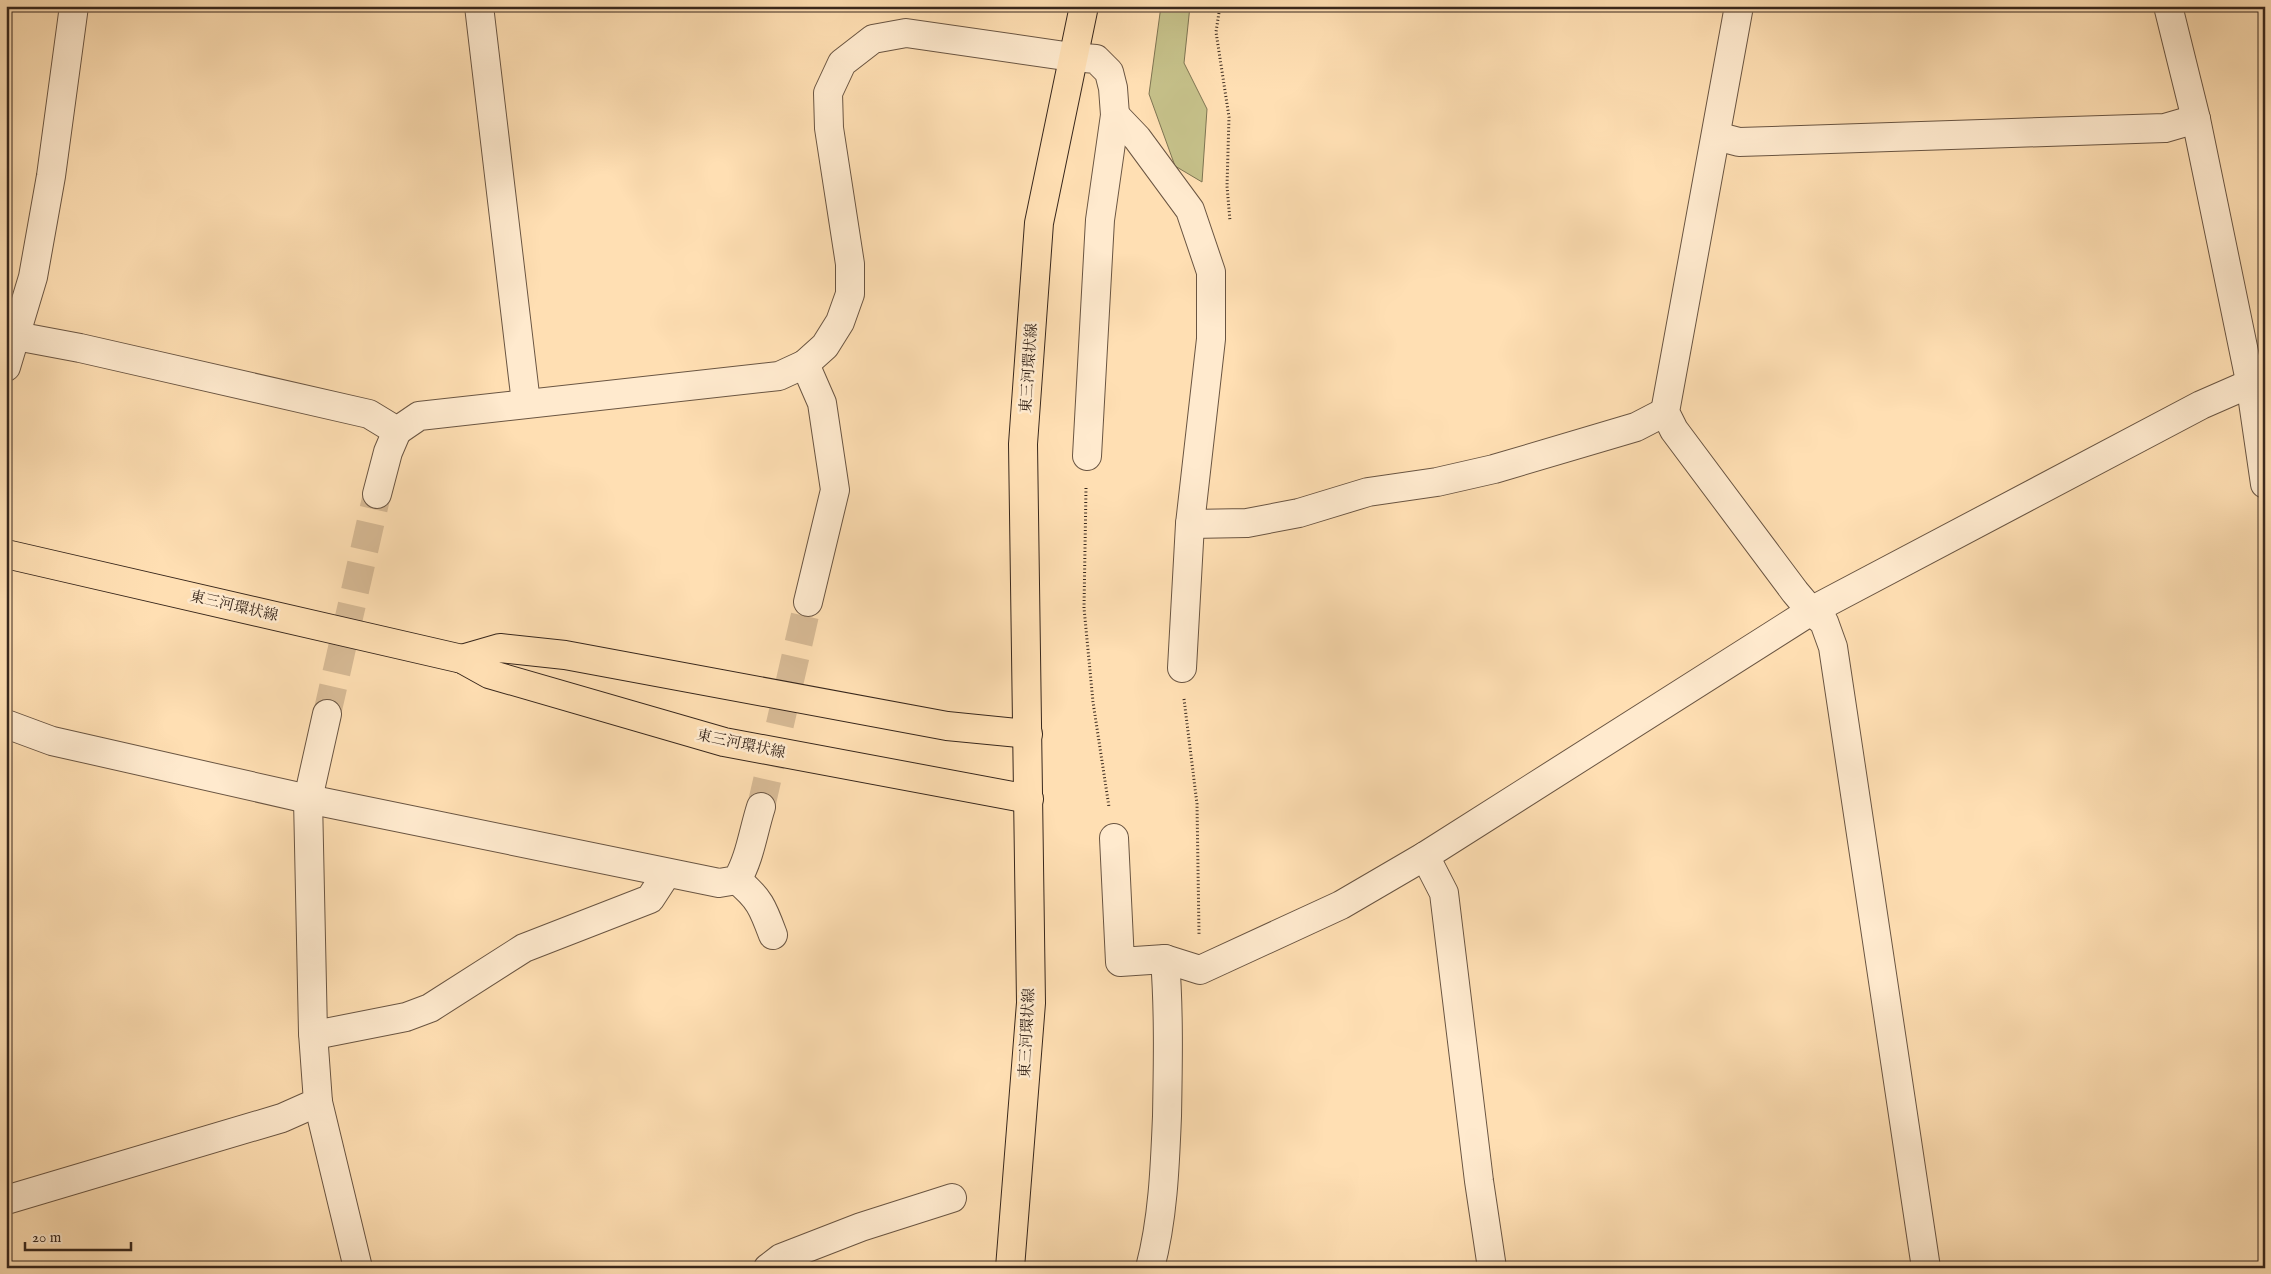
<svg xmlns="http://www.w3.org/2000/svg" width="2271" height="1274" font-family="'IM FELL English','Noto Serif JP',serif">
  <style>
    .green { fill: #c5c089; stroke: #7e7452 }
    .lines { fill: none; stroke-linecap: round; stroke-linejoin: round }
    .minor-tunnel { stroke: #d7ba95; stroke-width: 28; stroke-dasharray: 28 14; stroke-linecap: butt }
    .minor-casing { stroke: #6a5542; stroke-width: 30 }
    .major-casing { stroke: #38271c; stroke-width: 30 }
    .path { stroke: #38271c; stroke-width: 3; stroke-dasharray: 1 2.5; stroke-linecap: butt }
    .minor { stroke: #ffeace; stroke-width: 28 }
    .major { stroke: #ffdfb3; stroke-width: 28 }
    .labels { text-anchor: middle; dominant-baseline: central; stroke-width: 5; stroke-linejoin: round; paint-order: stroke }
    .street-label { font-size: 15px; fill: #38271c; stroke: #ffeace }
  </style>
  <rect width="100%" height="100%" fill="#ffdfb3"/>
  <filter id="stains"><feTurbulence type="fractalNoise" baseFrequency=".004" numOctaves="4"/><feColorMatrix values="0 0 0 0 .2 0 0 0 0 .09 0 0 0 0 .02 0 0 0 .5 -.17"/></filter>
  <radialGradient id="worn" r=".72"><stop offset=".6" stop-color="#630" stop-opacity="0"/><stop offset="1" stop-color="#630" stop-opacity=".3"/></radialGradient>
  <path class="green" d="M1161,6H1190L1184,63L1207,109L1202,182L1175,166L1149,94Z"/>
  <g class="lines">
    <g class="minor-tunnel">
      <path d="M327,714L377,494"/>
      <path d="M761,807L808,602"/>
    </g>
    <g class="minor-casing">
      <g id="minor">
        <path d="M479,6L526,403"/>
        <path d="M1739,6L1665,412L1674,430L1795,592L1811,611L1824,622L1833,647L1926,1268"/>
        <path d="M2168,6L2196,119L2250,381L2265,484"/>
        <path d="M1115,115L1137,138L1190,210L1211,272V339L1190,524L1182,668"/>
        <path d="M1716,136L1739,142L2165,128L2196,119"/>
        <path d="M16,336L80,348L369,414L397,431L419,416L779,376L805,364"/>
        <path d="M6,367L33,277L51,176L74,6"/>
        <path d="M377,494L388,452L397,431"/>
        <path d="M1190,524L1247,523L1299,513L1368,492L1437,482L1494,469L1636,427L1665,412"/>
        <path d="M808,602L835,490L822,403L805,364L825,346L840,322L850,294V264L829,128L828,93L842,63L873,39L906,33L1072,57L1096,59L1109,72L1113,88L1115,115L1100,220L1087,456"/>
        <path d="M6,724L52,741L308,799L719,883L737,880C750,858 753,832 761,807"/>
        <path d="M1114,838L1120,962L1165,959L1200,970L1341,905L1425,856L1811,611L2201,405L2265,377"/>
        <path d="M1425,856L1444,893L1479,1181L1492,1268"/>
        <path d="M737,880C760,899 763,908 773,935"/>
        <path d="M313,1033H325L406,1017L430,1008L524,948L650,899L667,873"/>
        <path d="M318,1102L358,1268"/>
        <path d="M6,1200L282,1118L318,1102L313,1033L308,799L327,714"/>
        <path d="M768,1268L781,1258L861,1227L952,1198"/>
        <path d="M1150,1268C1163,1219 1165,1166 1167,1116C1168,1063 1169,1011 1165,959"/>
      </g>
    </g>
    <g class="major-casing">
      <g id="major">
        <path d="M6,554L462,659L489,674L724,742L1029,799"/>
        <path d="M462,659L500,648L565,655L947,726L1028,734"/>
        <path d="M1010,1268L1031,1003L1023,444L1039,223L1084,6"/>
      </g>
    </g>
    <g class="path">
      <path d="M1220,6L1216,32L1229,117L1227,186L1230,221"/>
      <path d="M1086,488L1084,608L1093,702L1109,807"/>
      <path d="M1184,699L1197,804L1199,934"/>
    </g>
    <use href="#minor" class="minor"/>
    <use href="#major" class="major"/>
  </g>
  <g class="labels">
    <g class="street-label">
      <text transform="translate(1029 368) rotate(-86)">東三河環状線</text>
      <text transform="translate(234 606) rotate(13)">東三河環状線</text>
      <text transform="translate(741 744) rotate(12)">東三河環状線</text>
      <text transform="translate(1027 1033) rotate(-87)">東三河環状線</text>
    </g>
  </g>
  <rect width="2271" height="1274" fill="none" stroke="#ffdfb3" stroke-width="25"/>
  <rect x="8" y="8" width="2256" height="1259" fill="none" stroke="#38271c" stroke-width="2.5"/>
  <rect x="12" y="12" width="2246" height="1249" fill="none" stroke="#38271c"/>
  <path d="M25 1242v8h106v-8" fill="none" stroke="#38271c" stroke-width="2.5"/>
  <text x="32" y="1242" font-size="15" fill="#38271c" stroke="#ffeace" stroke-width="4" paint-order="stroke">20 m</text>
  <rect width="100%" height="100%" filter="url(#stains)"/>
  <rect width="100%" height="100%" fill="url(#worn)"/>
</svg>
